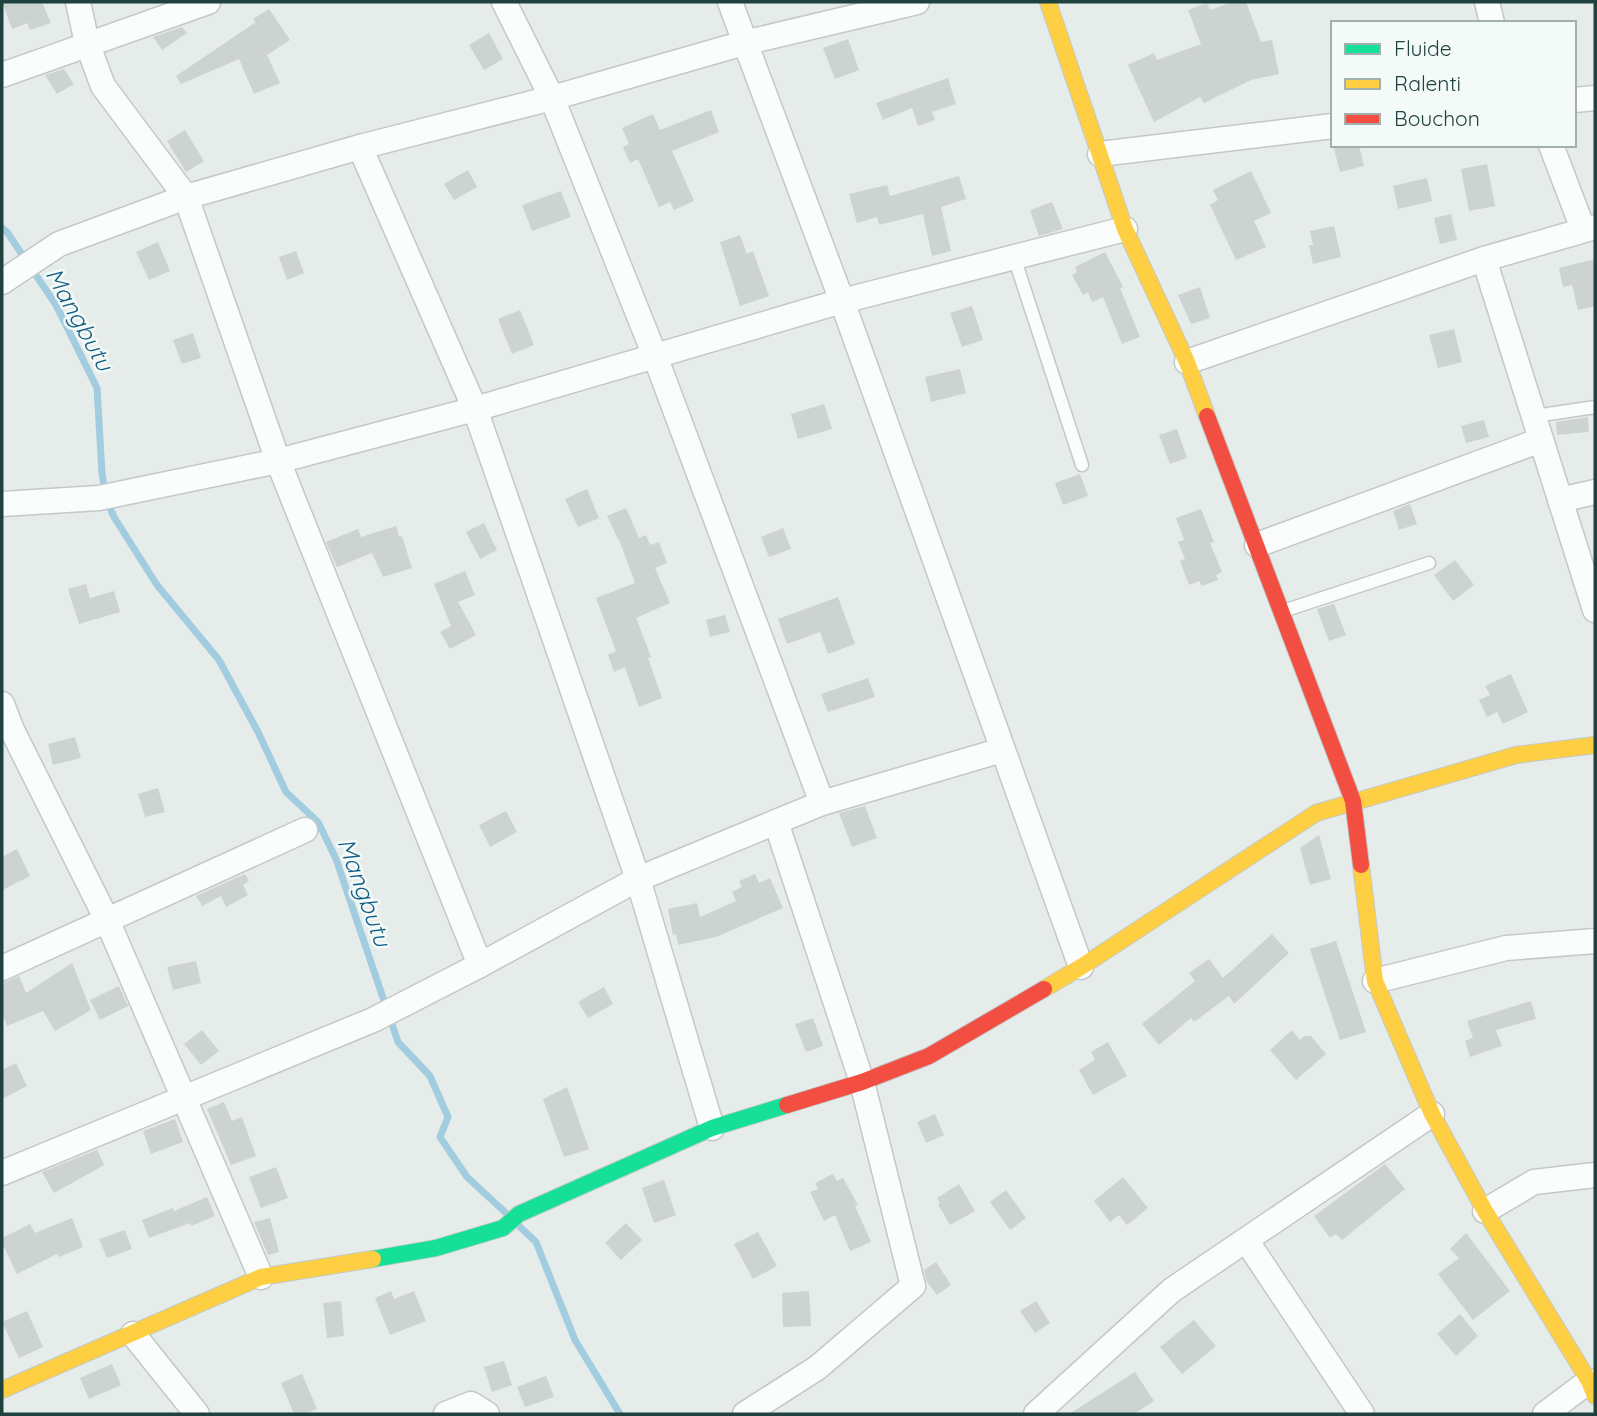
<svg xmlns="http://www.w3.org/2000/svg" width="1597" height="1416" font-family="Quicksand,sans-serif">
  <style>
    .lines { fill: none; stroke-linecap: round; stroke-linejoin: round }
    .stream { stroke: #a2ccdf; stroke-width: 7 }
    .building { fill: #ccd3d1 }
    .lane-casing { stroke: #c3c9c7; stroke-width: 15 }
    .street-casing { stroke: #c3c9c7; stroke-width: 27 }
    .fast-casing { stroke: #c1cac8; stroke-width: 18 }
    .slow-casing { stroke: #c1cac8; stroke-width: 18 }
    .jam-casing { stroke: #c1cac8; stroke-width: 18 }
    .lane { stroke: #fbfcfc; stroke-width: 12 }
    .street { stroke: #fbfcfc; stroke-width: 24 }
    .fast { stroke: #16e098; stroke-width: 16 }
    .slow { stroke: #ffcf43; stroke-width: 16 }
    .jam { stroke: #f24e42; stroke-width: 16 }
    .labels { text-anchor: middle; dominant-baseline: central; stroke-width: 5; stroke-linejoin: round; paint-order: stroke }
    .water-label { font-size: 24px; font-style: italic; fill: #125e86; stroke: #f4faf8 }
  </style>
  <rect width="100%" height="100%" fill="#e6ecea"/>
  <g class="lines">
    <g class="stream">
      <path d="M2,228L7,232L56,305L97,388L102,473L106,499L114,517L157,585L219,660L258,732L286,792L318,822L336,859L398,1042L430,1076L448,1117L440,1137L467,1177L506,1213"/>
      <path d="M519,1226L536,1242L575,1340L620,1414"/>
    </g>
  </g>
  <g class="building">
    <path d="M2,2H42L51,23L30,30L27,23L12,29Z"/>
    <path d="M1232,2H1246L1261,42L1272,40L1279,74L1251,80L1204,103L1200,97L1154,122L1128,65L1154,53L1157,60L1201,44L1188,10L1207,3L1210,10Z"/>
    <path d="M269,9L290,40L267,55L280,83L254,94L239,59L181,84L176,76L256,22L253,19Z"/>
    <path d="M182,27L187,33L162,50L153,37Z"/>
    <path d="M489,33L503,59L484,70L469,45Z"/>
    <path d="M848,39L859,70L835,79L823,48Z"/>
    <path d="M64,69L74,84L57,94L45,75Z"/>
    <path d="M948,78L956,104L932,112L935,120L918,126L912,108L883,120L876,103Z"/>
    <path d="M711,110L719,132L672,151L694,201L674,210L670,202L659,207L638,159L630,163L623,147L629,144L622,128L653,114L660,130Z"/>
    <path d="M185,130L204,161L186,172L167,141Z"/>
    <path d="M1333,145H1359L1364,166L1340,172Z"/>
    <path d="M1487,164L1495,206L1469,211L1461,169Z"/>
    <path d="M468,170L477,187L454,200L444,184Z"/>
    <path d="M1251,171L1271,213L1254,221L1266,247L1236,260L1210,205L1218,200L1213,190Z"/>
    <path d="M959,176L966,199L941,207L951,251L932,256L923,214L879,225L877,217L857,223L849,194L887,185L890,196Z"/>
    <path d="M1427,178L1432,201L1398,209L1393,186Z"/>
    <path d="M561,191L571,217L532,231L522,205Z"/>
    <path d="M1052,202L1063,229L1039,236L1030,210Z"/>
    <path d="M1451,214L1457,240L1440,244L1434,218Z"/>
    <path d="M1334,226L1341,257L1313,264L1309,245H1313L1310,231Z"/>
    <path d="M740,235L747,254L753,251L769,296L740,306L720,242Z"/>
    <path d="M158,242L170,271L149,280L136,252Z"/>
    <path d="M296,251L304,273L287,280L279,257Z"/>
    <path d="M1105,252L1123,287L1120,288L1140,337L1122,344L1103,297L1092,302L1088,292L1083,295L1072,275L1077,272L1075,267Z"/>
    <path d="M1595,259V306L1578,310L1572,285L1563,287L1559,268Z"/>
    <path d="M1200,287L1210,318L1191,324L1178,295Z"/>
    <path d="M972,306L983,340L962,347L950,313Z"/>
    <path d="M520,310L534,345L512,354L498,319Z"/>
    <path d="M1454,329L1462,362L1438,368L1429,335Z"/>
    <path d="M193,333L201,358L182,364L173,340Z"/>
    <path d="M960,369L966,393L931,402L925,377Z"/>
    <path d="M824,404L832,429L798,439L791,414Z"/>
    <path d="M1588,417L1589,432L1557,435L1556,422Z"/>
    <path d="M1484,420L1489,437L1466,443L1461,426Z"/>
    <path d="M1177,429L1187,458L1170,464L1159,435Z"/>
    <path d="M1080,474L1088,496L1063,505L1055,483Z"/>
    <path d="M587,489L599,518L578,527L565,499Z"/>
    <path d="M1410,504L1417,524L1399,530L1393,511Z"/>
    <path d="M626,508L639,538L646,535L650,545L659,542L667,563L655,568L670,603L636,618L651,657L648,658L662,698L639,707L625,667L614,672L608,655L616,651L596,598L635,583L619,539H618L607,516Z"/>
    <path d="M1201,509L1214,542L1210,543L1222,572L1216,575L1218,580L1202,586L1199,581L1189,585L1180,561L1185,559L1178,542L1184,540L1176,518Z"/>
    <path d="M484,523L497,550L480,559L466,532Z"/>
    <path d="M396,526L399,537L402,536L412,568L383,577L372,553L337,567L326,542L358,529L361,537Z"/>
    <path d="M783,528L791,549L769,557L761,537Z"/>
    <path d="M1455,560L1474,585L1453,601L1434,575Z"/>
    <path d="M465,571L475,595L458,602L476,635L450,649L440,632L451,626L434,584Z"/>
    <path d="M86,584L90,598L114,591L120,612L79,624L68,589Z"/>
    <path d="M838,597L855,644L828,654L820,632L787,644L778,619Z"/>
    <path d="M1334,604L1346,635L1329,641L1317,609Z"/>
    <path d="M725,615L730,632L710,637L706,620Z"/>
    <path d="M1511,674L1528,712L1503,724L1497,712L1487,717L1479,700L1490,695L1485,686Z"/>
    <path d="M868,678L875,697L828,712L821,694Z"/>
    <path d="M75,737L81,758L53,765L48,744Z"/>
    <path d="M158,788L165,812L145,817L138,794Z"/>
    <path d="M865,806L877,838L852,847L839,813Z"/>
    <path d="M506,811L517,832L490,847L479,825Z"/>
    <path d="M1319,835L1331,879L1310,885L1300,848Z"/>
    <path d="M17,849L30,876L2,890V857Z"/>
    <path d="M245,874L249,881L243,885L248,895L226,907L221,896L202,906L196,896Z"/>
    <path d="M755,874L759,883L770,878L783,908L716,937L678,945L676,934L673,935L668,909L697,903L700,917L736,901L732,892L742,887L739,881Z"/>
    <path d="M1272,934L1289,953L1234,1004L1229,996L1194,1022L1191,1018L1159,1045L1142,1024L1195,981L1189,973L1209,959L1223,978Z"/>
    <path d="M1336,941L1366,1032L1340,1040L1310,949Z"/>
    <path d="M196,961L201,983L173,990L167,967Z"/>
    <path d="M72,963L91,1010L55,1031L43,1011L7,1026L2,1013V983L19,976L26,993Z"/>
    <path d="M119,986L128,1006L100,1020L90,1000Z"/>
    <path d="M604,987L613,1004L588,1018L578,1002Z"/>
    <path d="M1531,1001L1536,1019L1496,1030L1502,1046L1470,1057L1465,1041L1473,1038L1467,1021Z"/>
    <path d="M813,1018L823,1046L806,1052L795,1024Z"/>
    <path d="M202,1030L219,1051L201,1065L184,1044Z"/>
    <path d="M1292,1030L1300,1040L1304,1036H1311L1326,1054L1296,1080L1270,1050Z"/>
    <path d="M1108,1042L1127,1076L1093,1095L1079,1070L1095,1060L1091,1052Z"/>
    <path d="M16,1063L27,1086L2,1099V1070Z"/>
    <path d="M567,1087L589,1149L564,1157L543,1099Z"/>
    <path d="M224,1102L232,1121L242,1117L256,1156L231,1165L207,1109Z"/>
    <path d="M935,1114L944,1135L926,1143L917,1122Z"/>
    <path d="M175,1119L183,1142L151,1154L143,1131Z"/>
    <path d="M97,1150L104,1165L54,1193L42,1172Z"/>
    <path d="M1385,1164L1405,1189L1342,1240L1336,1234L1330,1238L1314,1216Z"/>
    <path d="M276,1167L288,1198L261,1208L249,1177Z"/>
    <path d="M833,1174L837,1181L843,1178L858,1205L855,1206L871,1242L850,1251L835,1215L824,1221L810,1192L818,1189L815,1183Z"/>
    <path d="M1123,1177L1148,1208L1127,1225L1119,1215L1110,1222L1094,1201Z"/>
    <path d="M664,1180L676,1215L654,1223L642,1188Z"/>
    <path d="M959,1184L975,1211L950,1225L938,1204L940,1203L937,1198Z"/>
    <path d="M1006,1190L1026,1218L1010,1230L990,1202Z"/>
    <path d="M207,1197L215,1216L191,1226L190,1223L149,1238L142,1220L173,1208L174,1211Z"/>
    <path d="M72,1218L83,1247L59,1257L57,1254L17,1274L2,1243V1238L30,1224L35,1233Z"/>
    <path d="M270,1218L279,1252L268,1255L254,1222Z"/>
    <path d="M626,1223L642,1240L621,1260L605,1243Z"/>
    <path d="M125,1230L132,1249L107,1258L99,1239Z"/>
    <path d="M758,1232L777,1266L753,1279L734,1244Z"/>
    <path d="M1466,1233L1510,1291L1473,1320L1438,1274L1459,1258L1450,1249Z"/>
    <path d="M936,1262L951,1285L937,1295L927,1282L924,1270Z"/>
    <path d="M391,1291L394,1299L414,1291L426,1321L390,1335L375,1298Z"/>
    <path d="M809,1291L811,1326L783,1327L782,1293Z"/>
    <path d="M341,1301L344,1336L327,1338L323,1303Z"/>
    <path d="M1036,1301L1050,1323L1035,1333L1020,1311Z"/>
    <path d="M27,1311L43,1347L19,1358L2,1322Z"/>
    <path d="M1460,1314L1478,1336L1456,1356L1437,1334Z"/>
    <path d="M1194,1320L1216,1346L1182,1374L1160,1347Z"/>
    <path d="M504,1361L512,1385L492,1392L484,1367Z"/>
    <path d="M112,1364L121,1385L89,1399L80,1378Z"/>
    <path d="M1135,1372L1154,1401L1134,1414H1069Z"/>
    <path d="M302,1374L317,1409L305,1414H294L281,1383Z"/>
    <path d="M546,1376L554,1397L525,1407L517,1387Z"/>
  </g>
  <g class="lines">
    <g class="lane-casing">
      <g id="lane">
        <path d="M1014,257L1082,465"/>
        <path d="M1535,416L1595,407"/>
        <path d="M1283,611L1429,563"/>
      </g>
    </g>
    <g class="street-casing">
      <g id="street">
        <path d="M78,2L87,43L103,86L186,197L278,461L480,965"/>
        <path d="M504,2L552,98L655,356L822,803"/>
        <path d="M730,2L842,301L1081,967"/>
        <path d="M1487,2L1492,23"/>
        <path d="M2,75L208,2"/>
        <path d="M1574,100L1595,98"/>
        <path d="M1551,145L1583,229"/>
        <path d="M360,147L475,409L638,879L712,1128"/>
        <path d="M1100,154L1333,126"/>
        <path d="M1484,259L1595,610"/>
        <path d="M2,282L59,244L186,197L360,147L552,98L744,43L917,2"/>
        <path d="M1187,362L1484,259L1595,227"/>
        <path d="M1560,500L1595,492"/>
        <path d="M2,504L99,498L278,461L475,409L842,301L1125,229"/>
        <path d="M1257,545L1541,440"/>
        <path d="M2,704L12,730L107,920L261,1277"/>
        <path d="M2,968L305,830"/>
        <path d="M1375,981L1506,948L1595,941"/>
        <path d="M2,1173L373,1020L480,965L638,879L822,803L1002,750"/>
        <path d="M1485,1211L1534,1182L1595,1175"/>
        <path d="M1246,1240L1362,1414"/>
        <path d="M133,1334L197,1414"/>
        <path d="M446,1414L471,1404L487,1414"/>
        <path d="M745,1414L817,1368L913,1286L862,1082L776,822"/>
        <path d="M1036,1414L1172,1290L1432,1114"/>
        <path d="M1545,1414L1589,1381"/>
      </g>
    </g>
    <g class="fast-casing">
      <path id="fast" d="M373,1259L436,1248L503,1228L519,1214L712,1128L787,1105"/>
    </g>
    <g class="slow-casing">
      <g id="slow">
        <path d="M1048,2L1125,229L1187,362L1207,416"/>
        <path d="M1361,865L1375,981L1432,1114L1485,1211L1589,1381L1595,1396"/>
        <path d="M1044,989L1081,967L1316,813L1516,755L1595,745"/>
        <path d="M2,1390L261,1277L373,1259"/>
      </g>
    </g>
    <g class="jam-casing">
      <g id="jam">
        <path d="M1207,416L1353,801L1361,865"/>
        <path d="M787,1105L862,1082L929,1056L1044,989"/>
      </g>
    </g>
    <use href="#lane" class="lane"/>
    <use href="#street" class="street"/>
    <use href="#fast" class="fast"/>
    <use href="#slow" class="slow"/>
    <use href="#jam" class="jam"/>
  </g>
  <g class="labels">
    <g class="water-label">
      <text transform="translate(80 319) rotate(61)">Mangbutu</text>
      <text transform="translate(365 892) rotate(70)">Mangbutu</text>
    </g>
  </g>
  <rect width="1597" height="1416" fill="none" stroke="#20423f" stroke-width="7"/>
  <rect x="1331" y="21" width="245" height="126" fill="#f4faf8" stroke="#9fb0ae" stroke-width="2"/>
  <rect x="1345" y="44" width="35" height="10" fill="#16e098" stroke="#9fb0ae" stroke-width="2"/>
  <text x="1394" y="56" font-size="21" fill="#20423f">Fluide</text>
  <rect x="1345" y="79" width="35" height="10" fill="#ffcf43" stroke="#9fb0ae" stroke-width="2"/>
  <text x="1394" y="91" font-size="21" fill="#20423f">Ralenti</text>
  <rect x="1345" y="114" width="35" height="10" fill="#f24e42" stroke="#9fb0ae" stroke-width="2"/>
  <text x="1394" y="126" font-size="21" fill="#20423f">Bouchon</text>
</svg>
